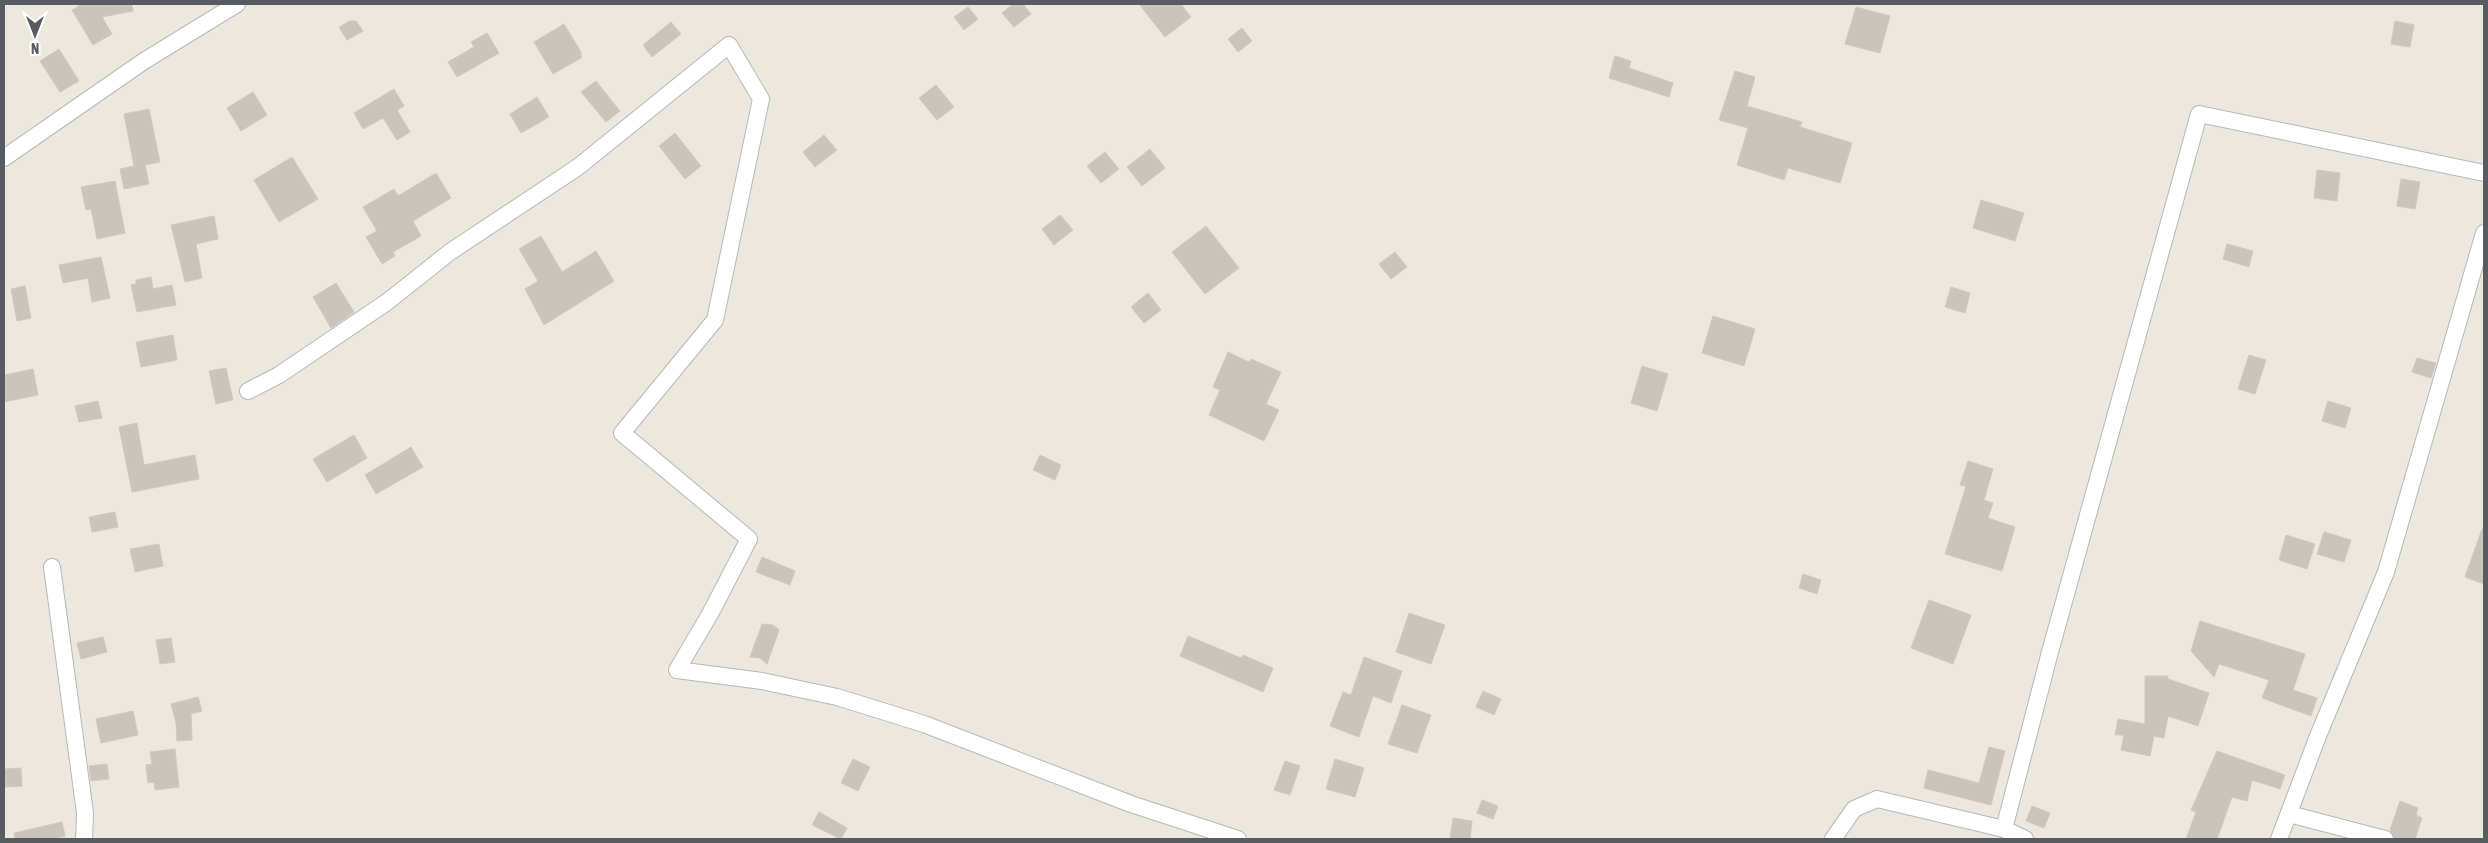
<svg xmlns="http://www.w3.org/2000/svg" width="2488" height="843" font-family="'Asap Condensed',sans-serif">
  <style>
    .building { fill: #c9c5bd; stroke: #d1c9bc }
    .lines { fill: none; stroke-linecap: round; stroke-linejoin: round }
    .street-casing { stroke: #b4b8bd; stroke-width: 18 }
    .street { stroke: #fff; stroke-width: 16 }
  </style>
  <rect width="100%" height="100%" fill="#ece8de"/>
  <g class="building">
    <path d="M82,4H132L133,11L102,17L112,34L93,45L72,10Z"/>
    <path d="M1013,4H1023L1031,14L1014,27L1002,13Z"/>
    <path d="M1139,4H1181L1191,17L1165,37Z"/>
    <path d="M968,7L978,19L964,30L954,17Z"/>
    <path d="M1856,7L1890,16L1880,53L1845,44Z"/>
    <path d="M350,21H356L363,31L347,40L339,27Z"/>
    <path d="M2395,21L2414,25L2410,47L2391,44Z"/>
    <path d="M671,22L681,34L652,57L643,45Z"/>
    <path d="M564,24L581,52V58L553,74L534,42Z"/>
    <path d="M1242,28L1252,41L1238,52L1228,39Z"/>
    <path d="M487,33L499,53L457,77L448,62L474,47L471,42Z"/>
    <path d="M59,49L79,81L60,92L40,61Z"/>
    <path d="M1615,56L1631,61L1629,68L1673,83L1669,97L1609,78Z"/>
    <path d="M1735,71L1755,77L1747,106L1802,122L1800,127L1852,143L1840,183L1788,168L1784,180L1737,165L1748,128L1719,120Z"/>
    <path d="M596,81L620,111L606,122L581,92Z"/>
    <path d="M936,85L954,107L937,120L919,98Z"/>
    <path d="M394,89L404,106L397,110L410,132L397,140L383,118L363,129L354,113Z"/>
    <path d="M253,92L267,115L241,131L227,108Z"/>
    <path d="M537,97L549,117L521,133L510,114Z"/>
    <path d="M149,109L160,162L145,165L149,184L124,189L120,169L134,166L124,114Z"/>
    <path d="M675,133L701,166L685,179L659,146Z"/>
    <path d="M824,135L837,150L815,167L803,152Z"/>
    <path d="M1150,149L1165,168L1142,186L1127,167Z"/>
    <path d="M1105,152L1119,169L1101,183L1087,166Z"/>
    <path d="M292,157L318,199L279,222L254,180Z"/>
    <path d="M2317,170L2340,173L2337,201L2314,198Z"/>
    <path d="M436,173L451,198L413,221L421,236L393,252L395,256L382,264L366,237L377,231L363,207L394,189L398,196Z"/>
    <path d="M2401,179L2420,182L2415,209L2397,206Z"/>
    <path d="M115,181L125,233L97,239L91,209L86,210L81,187Z"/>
    <path d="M1981,200L2024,213L2015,241L1973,228Z"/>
    <path d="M1060,215L1073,230L1054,245L1042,229Z"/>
    <path d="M214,216L218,239L196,244L202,278L185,282L171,225Z"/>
    <path d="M1206,226L1239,268L1205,294L1172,252Z"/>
    <path d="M541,236L562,272L596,251L614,281L544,325L525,289L538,281L519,249Z"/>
    <path d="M2227,244L2253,251L2249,267L2223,259Z"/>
    <path d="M1395,252L1407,267L1391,279L1379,264Z"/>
    <path d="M101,257L110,298L92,302L88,278L63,283L59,265Z"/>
    <path d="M151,277L153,289L172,285L176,305L137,312L131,285L136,284V280Z"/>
    <path d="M336,283L354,312L331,328L313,297Z"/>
    <path d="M25,286L31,318L17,321L11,289Z"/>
    <path d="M1951,287L1970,293L1965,313L1945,307Z"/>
    <path d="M1148,293L1161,310L1144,323L1131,307Z"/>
    <path d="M1713,316L1755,329L1744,366L1702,353Z"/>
    <path d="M173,335L177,360L141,367L136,342Z"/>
    <path d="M1228,352L1249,362L1251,359L1281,372L1266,404L1279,410L1264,441L1209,415L1220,390L1213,387Z"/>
    <path d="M2249,355L2266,360L2255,394L2238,389Z"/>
    <path d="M2417,358L2436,363L2431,378L2412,372Z"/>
    <path d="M1642,366L1668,374L1657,411L1631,403Z"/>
    <path d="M226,368L233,400L216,404L209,371Z"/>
    <path d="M33,369L38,395L4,402V375Z"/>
    <path d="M98,401L102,418L79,422L75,406Z"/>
    <path d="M2328,401L2351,408L2345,428L2322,421Z"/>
    <path d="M137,423L144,465L195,455L199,479L132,492L119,427Z"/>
    <path d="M354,435L367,458L327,482L313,459Z"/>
    <path d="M411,447L423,467L376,494L365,475Z"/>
    <path d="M1040,455L1061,465L1055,480L1033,470Z"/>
    <path d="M1968,461L1993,469L1984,500L1993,503L1988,518L2015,527L2002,571L1945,554L1966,486L1960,485Z"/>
    <path d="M115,512L118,527L92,532L89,517Z"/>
    <path d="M2482,529H2484V584L2465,577Z"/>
    <path d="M2324,532L2351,540L2344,562L2317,554Z"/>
    <path d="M2286,535L2315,544L2307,569L2279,560Z"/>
    <path d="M159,544L163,566L135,572L130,549Z"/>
    <path d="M762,557L795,571L790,585L756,572Z"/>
    <path d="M1803,574L1821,580L1817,594L1799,588Z"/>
    <path d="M1929,600L1971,615L1953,664L1911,648Z"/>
    <path d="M1409,613L1445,625L1431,664L1396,652Z"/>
    <path d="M2200,621L2305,654L2293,690L2317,698L2311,716L2262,698L2269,680L2219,664L2214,677L2191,651Z"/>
    <path d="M762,624L773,625L779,630L767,664L760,658L750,657Z"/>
    <path d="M1188,636L1241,658L1243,655L1273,668L1263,692L1180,656Z"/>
    <path d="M103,637L107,652L81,659L77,643Z"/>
    <path d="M171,638L175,662L160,664L156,640Z"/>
    <path d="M1364,657L1402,671L1391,703L1373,696L1359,737L1330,726L1343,692L1351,695Z"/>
    <path d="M2145,676H2168V679L2209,693L2198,726L2168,716L2164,738L2154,736L2150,756L2121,750L2124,735H2115L2118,719L2145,724Z"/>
    <path d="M1483,691L1501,699L1494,715L1476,707Z"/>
    <path d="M198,697L202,711L191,714L192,740L177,741L176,723L171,704Z"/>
    <path d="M1402,705L1431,715L1417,753L1388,744Z"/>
    <path d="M133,711L138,735L101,743L96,719Z"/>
    <path d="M1989,747L2005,751L1991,805L1924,788L1928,770L1979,783Z"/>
    <path d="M175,749L179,787L155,790L154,782L148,783L146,765L152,764L150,752Z"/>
    <path d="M2217,751L2285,775L2280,789L2252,780L2247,801L2232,797L2217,839H2186L2196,812L2191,810Z"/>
    <path d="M853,759L870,767L858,791L841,783Z"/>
    <path d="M1335,759L1364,768L1355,797L1326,789Z"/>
    <path d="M1285,761L1300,766L1290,795L1274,790Z"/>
    <path d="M107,764L109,779L91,781L89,766Z"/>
    <path d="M21,768L22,786L4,787V769Z"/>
    <path d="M1482,800L1498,806L1493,819L1477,813Z"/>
    <path d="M2400,801L2418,808L2416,815L2422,818L2415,839H2395L2390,830Z"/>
    <path d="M2032,806L2050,813L2044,828L2026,821Z"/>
    <path d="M819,812L847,828L841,839L812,825Z"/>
    <path d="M1453,818L1472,821L1470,839H1450Z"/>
    <path d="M62,822L65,836L53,839H15L14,833Z"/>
  </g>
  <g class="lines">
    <g class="street-casing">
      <g id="street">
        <path d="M4,158L144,61L237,4"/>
        <path d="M248,391L279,375L387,302L450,252L578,167L729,45L761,99L715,320L622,433L749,539L710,614L677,670L762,681L837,697L924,724L1131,804L1238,839"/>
        <path d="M52,567L85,813L84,839"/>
        <path d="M2289,814L2385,839"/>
        <path d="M2004,829L2025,839"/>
        <path d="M1833,839L1854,809L1877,799L2004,829L2050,652L2199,114L2484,173"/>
        <path d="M2279,839L2318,736L2386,572L2484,233"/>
      </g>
    </g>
    <use href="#street" class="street"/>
  </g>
  <rect width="2488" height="843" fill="none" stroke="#575c61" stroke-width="10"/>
  <g transform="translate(35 35) rotate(180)" stroke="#ffffff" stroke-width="4" paint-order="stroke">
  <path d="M0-4L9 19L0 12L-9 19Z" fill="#575c61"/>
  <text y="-8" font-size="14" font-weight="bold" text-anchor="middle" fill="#575c61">N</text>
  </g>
</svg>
